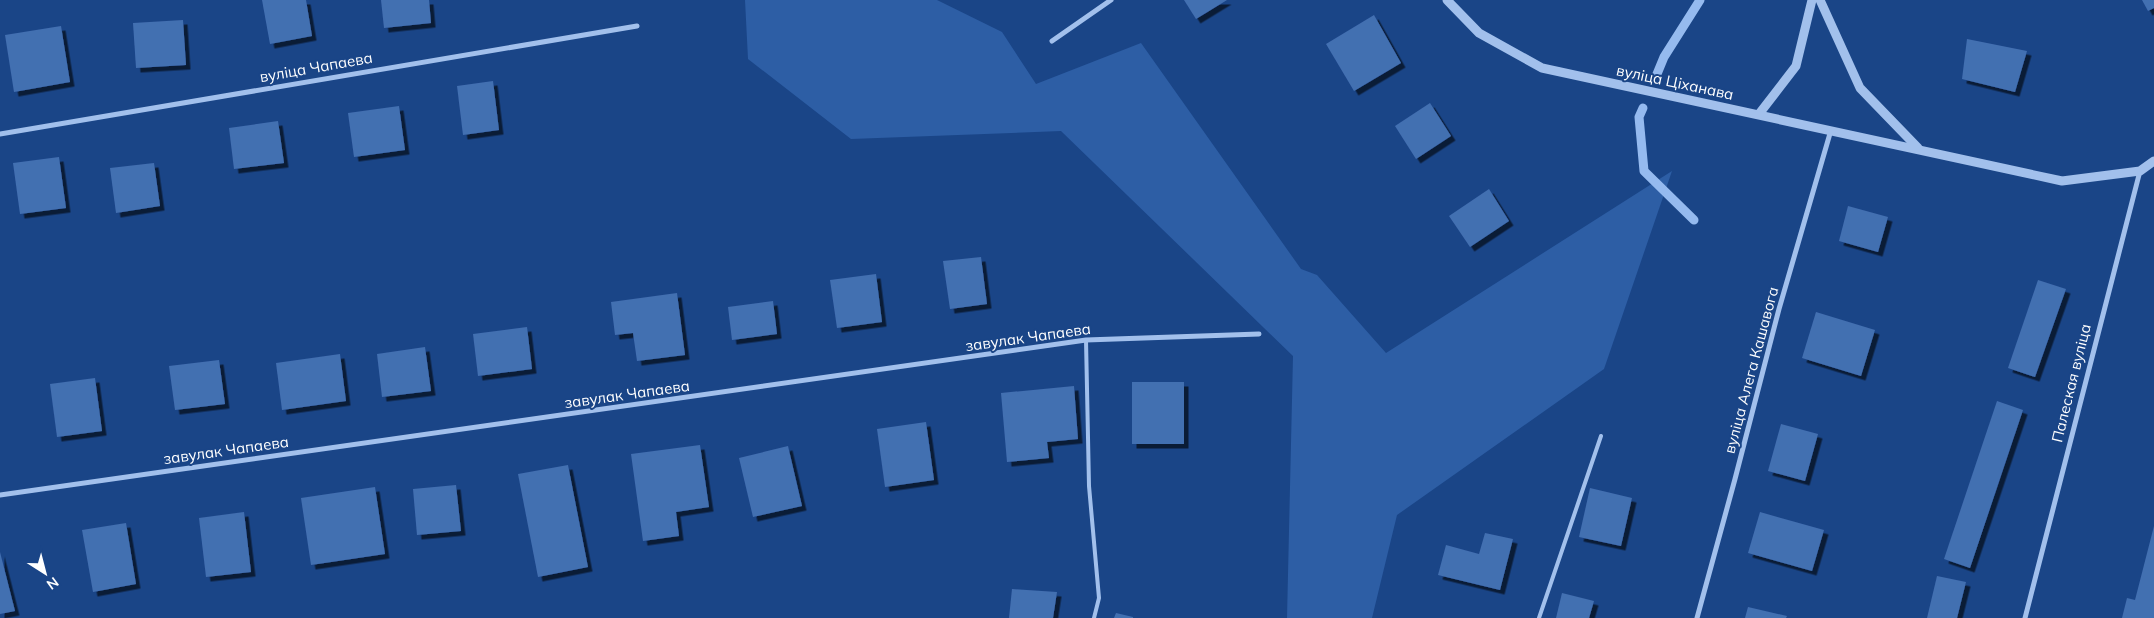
<svg xmlns="http://www.w3.org/2000/svg" width="2154" height="618" font-family="Mulish,sans-serif">
  <style>
    .green { fill: #2d5ea5 }
    .lines { fill: none; stroke-linecap: round; stroke-linejoin: round }
    .stream { stroke: #95baef; stroke-width: 9 }
    .building { fill: #436fb1; filter: url(#shadow) }
    .service { stroke: #a2c0ec; stroke-width: 4 }
    .minor { stroke: #a2c0ec; stroke-width: 5 }
    .tertiary { stroke: #a2c0ec; stroke-width: 9 }
    .labels { text-anchor: middle; dominant-baseline: central; stroke-width: 4; stroke-linejoin: round; paint-order: stroke }
    .street-label { font-size: 15px; fill: #fff; stroke: #1a4587 }
  </style>
  <defs>
    <filter id="shadow"><feDropShadow dx="4.5" dy="4.5" stdDeviation="0" flood-color="#0009"/></filter>
  </defs>
  <rect width="100%" height="100%" fill="#1a4587"/>
  <path class="green" d="M745,0H937L1002,32L1036,84L1141,43L1301,269L1317,275L1386,353L1672,171L1604,369L1397,515L1372,618H1287L1293,356L1061,131L851,139L748,59Z"/>
  <g class="lines">
    <g class="stream">
      <path d="M1657,74L1664,57L1700,0"/>
      <path d="M1643,108L1639,117L1644,171L1694,220"/>
    </g>
  </g>
  <g class="building">
    <path d="M262,0H306L312,36L270,44Z"/>
    <path d="M381,0H429L431,23L384,28Z"/>
    <path d="M1184,0H1227L1196,19Z"/>
    <path d="M2142,0H2154V8L2148,11Z"/>
    <path d="M1374,15L1401,63L1354,91L1326,44Z"/>
    <path d="M183,20L186,65L136,68L133,23Z"/>
    <path d="M61,26L70,82L14,92L5,35Z"/>
    <path d="M1967,39L2027,51L2015,92L1962,79Z"/>
    <path d="M493,81L499,130L463,135L457,86Z"/>
    <path d="M1430,103L1451,136L1416,159L1395,126Z"/>
    <path d="M399,106L405,150L354,157L348,113Z"/>
    <path d="M278,121L284,163L234,169L229,128Z"/>
    <path d="M59,157L66,208L20,214L13,163Z"/>
    <path d="M154,163L160,206L116,213L110,168Z"/>
    <path d="M1489,189L1509,221L1470,247L1449,216Z"/>
    <path d="M1848,206L1888,217L1878,252L1839,241Z"/>
    <path d="M981,257L987,304L950,309L943,261Z"/>
    <path d="M876,274L882,322L837,328L830,280Z"/>
    <path d="M2038,280L2066,289L2035,377L2008,368Z"/>
    <path d="M677,293L685,355L637,361L633,333L615,335L611,302Z"/>
    <path d="M773,301L777,334L732,340L728,307Z"/>
    <path d="M1816,312L1875,330L1861,376L1802,358Z"/>
    <path d="M527,327L532,369L478,376L473,334Z"/>
    <path d="M425,347L431,391L382,397L377,354Z"/>
    <path d="M340,354L346,401L282,410L276,363Z"/>
    <path d="M219,360L225,404L175,410L169,366Z"/>
    <path d="M95,378L102,431L57,437L50,384Z"/>
    <rect x="1132" y="382" width="52" height="62"/>
    <path d="M1074,386L1078,439L1047,442L1049,458L1007,462L1001,393Z"/>
    <path d="M1997,401L2023,410L1970,568L1944,559Z"/>
    <path d="M926,422L934,480L885,487L877,429Z"/>
    <path d="M1781,424L1818,434L1805,481L1768,471Z"/>
    <path d="M700,445L709,507L676,512L679,536L643,541L631,454Z"/>
    <path d="M788,446L802,506L753,517L739,458Z"/>
    <path d="M568,465L588,567L538,577L518,474Z"/>
    <path d="M456,485L461,531L417,535L413,489Z"/>
    <path d="M375,487L385,554L311,565L301,498Z"/>
    <path d="M1590,488L1632,498L1621,546L1579,537Z"/>
    <path d="M244,512L251,572L206,577L199,518Z"/>
    <path d="M1760,512L1824,530L1812,571L1748,553Z"/>
    <path d="M126,523L136,584L93,592L82,530Z"/>
    <path d="M2154,526V618H2122L2127,598L2135,600Z"/>
    <path d="M1485,533L1513,539L1500,590L1438,575L1446,545L1479,554Z"/>
    <path d="M0,552L15,611L0,614Z"/>
    <path d="M1937,576L1966,582L1957,618H1927Z"/>
    <path d="M1012,589L1057,592L1053,618H1009Z"/>
    <path d="M1562,593L1594,601L1589,618H1556Z"/>
    <path d="M1748,607L1787,616L1786,618H1745Z"/>
    <path d="M1116,613L1133,617V618H1114Z"/>
  </g>
  <g class="lines">
    <g class="service">
      <path d="M1086,340L1089,486L1099,598L1094,618"/>
      <path d="M1539,618L1601,436"/>
    </g>
    <g class="minor">
      <path d="M1052,41L1111,0"/>
      <path d="M0,134L637,26"/>
      <path d="M0,495L1086,340L1259,334"/>
      <path d="M1697,618L1735,479L1779,309L1831,130"/>
      <path d="M2025,618L2140,171"/>
    </g>
    <g class="tertiary">
      <path d="M1447,0L1479,33L1542,68L2062,181L2140,171L2154,161"/>
      <path d="M1820,0L1860,88L1918,148"/>
      <path d="M1759,114L1796,66L1812,0"/>
    </g>
  </g>
  <g class="labels">
    <g class="street-label">
      <text transform="translate(316 67) rotate(-10)">вуліца Чапаева</text>
      <text transform="translate(1675 82) rotate(12)">вуліца Ціханава</text>
      <text transform="translate(1028 337) rotate(-8)">завулак Чапаева</text>
      <text transform="translate(1751 370) rotate(-75)">вуліца Алега Кашавога</text>
      <text transform="translate(2071 383) rotate(-76)">Палеская вуліца</text>
      <text transform="translate(627 394) rotate(-8)">завулак Чапаева</text>
      <text transform="translate(226 450) rotate(-8)">завулак Чапаева</text>
    </g>
  </g>
  <g transform="translate(45 573) rotate(144)" stroke="#1a4587" stroke-width="4" paint-order="stroke">
  <path d="M0-4L9 19L0 12L-9 19Z" fill="#ffffff"/>
  <text y="-8" font-size="14" font-weight="bold" text-anchor="middle" fill="#ffffff">N</text>
  </g>
</svg>
